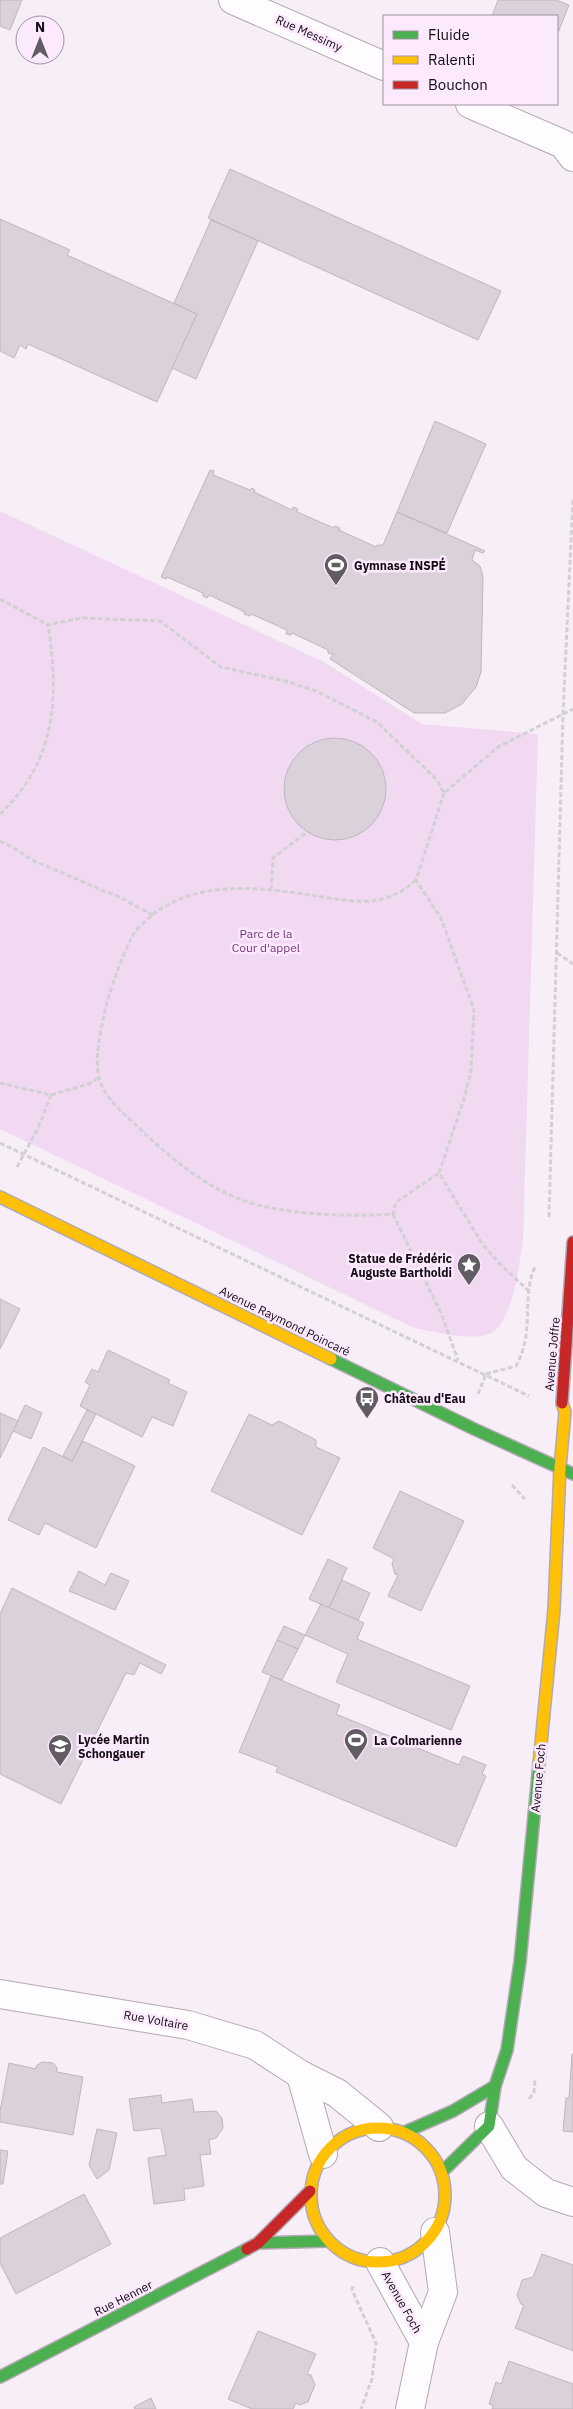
<svg xmlns="http://www.w3.org/2000/svg" width="573" height="2409" font-family="'IBM Plex Sans',sans-serif">
  <style>
    .green { fill: #f1d9f2 }
    .building { fill: #dad1da; stroke: #bfb6bf }
    .lines { fill: none; stroke-linecap: round; stroke-linejoin: round }
    .street-casing { stroke: #b2a9b2; stroke-width: 30 }
    .fast-casing { stroke: #b2a9b2; stroke-width: 14 }
    .slow-casing { stroke: #b2a9b2; stroke-width: 14 }
    .jam-casing { stroke: #b2a9b2; stroke-width: 14 }
    .path { stroke: #d3d0d4; stroke-width: 3; stroke-dasharray: 5 2.5; stroke-linecap: butt }
    .street { stroke: #fefcfe; stroke-width: 28 }
    .fast { stroke: #4caf50; stroke-width: 11 }
    .slow { stroke: #ffc107; stroke-width: 11 }
    .jam { stroke: #c62828; stroke-width: 11 }
    .labels { text-anchor: middle; dominant-baseline: central; stroke-width: 5; stroke-linejoin: round; paint-order: stroke }
    .street-label { font-size: 12px; fill: #130c14; stroke: #fce9fd }
    .poi-label { font-size: 12px; font-weight: bold; fill: #130c14; stroke: #fce9fd; text-anchor: start }
    .park-label { font-size: 12px; fill: #77357d; stroke: #fce9fd }
  </style>
  <rect width="100%" height="100%" fill="#f8eef8"/>
  <path class="green" d="M0,511L324,662L422,724L538,734L523,1241C519,1263 513,1328 487,1335C464,1340 437,1332 414,1328L0,1129Z"/>
  <g class="building">
    <path d="M0,0H22L10,30L0,26Z"/>
    <path d="M498,0H556L569,5L557,35V16H492Z"/>
    <path d="M230,169L501,291L478,340L208,218Z"/>
    <path d="M0,219L70,250L67,255L197,314L157,402L28,344L26,349L20,345L14,358L0,351Z"/>
    <path d="M211,220L258,241L196,379L172,368L197,314L174,303Z"/>
    <path d="M435,421L486,444L447,533L397,512Z"/>
    <path d="M210,470L214,471L213,475L250,490L252,488L255,490L254,492L292,510L293,507L298,509L297,512L334,528L335,526L340,528L339,530L376,547L377,545H383L397,512L485,551L483,553L475,550L472,560L480,566L483,577L481,672L476,687L466,699L462,704L445,713H414L330,659L333,654L328,653V650L292,633L291,635L286,634L287,630L251,614L250,616L244,614L245,612L209,595L207,598L203,596V593L167,577L166,579L161,577Z"/>
    <circle cx="335" cy="789" r="51"/>
    <path d="M0,1299L20,1309L0,1349Z"/>
    <path d="M108,1350L170,1380L168,1383L187,1392L173,1426L152,1417L142,1437L80,1406L90,1385L85,1382L92,1369L98,1372Z"/>
    <path d="M25,1405L42,1413L31,1439L13,1431Z"/>
    <path d="M87,1410L96,1414L72,1461L63,1456Z"/>
    <path d="M0,1413L18,1421L0,1458Z"/>
    <path d="M249,1414L272,1425L279,1421L316,1440V1447L340,1458L302,1535L211,1491Z"/>
    <path d="M83,1441L135,1466L96,1548L45,1523L39,1535L8,1520L43,1447L72,1461Z"/>
    <path d="M400,1491L464,1521L421,1611L388,1596L398,1575L395,1574L392,1564L394,1559L373,1548Z"/>
    <path d="M328,1559L347,1568L329,1608L309,1599Z"/>
    <path d="M79,1571L105,1585L111,1573L129,1581L115,1610L69,1591Z"/>
    <path d="M342,1580L370,1593L358,1620L329,1608Z"/>
    <path d="M12,1588L166,1665L161,1674L140,1663L134,1675L126,1673L61,1804L0,1774V1614Z"/>
    <path d="M321,1604L364,1623L357,1639L470,1686L451,1730L336,1682L348,1654L305,1635Z"/>
    <path d="M284,1626L305,1635L298,1649L277,1640Z"/>
    <path d="M277,1640L298,1649L282,1680L262,1672Z"/>
    <path d="M271,1676L340,1705L336,1714L459,1765L463,1756L486,1765L482,1774L486,1776L456,1847L276,1772L278,1767L239,1752Z"/>
    <path d="M572,2054H573V2132L563,2131L566,2098H569Z"/>
    <path d="M42,2062L53,2063L57,2068V2072L83,2077L73,2135L0,2122V2111L9,2063L36,2069V2066Z"/>
    <path d="M161,2095L162,2103L192,2099L194,2112L216,2111L222,2118L223,2128L216,2138L209,2140L211,2154L200,2155L204,2186L184,2189L185,2200L154,2204L148,2158L166,2155L161,2128L134,2131L129,2099Z"/>
    <path d="M97,2129L117,2133L109,2170L97,2179L89,2165Z"/>
    <path d="M0,2150L8,2151L3,2184H0Z"/>
    <path d="M84,2194L111,2244L16,2294L0,2263V2238Z"/>
    <path d="M542,2254L573,2265V2351L515,2328L524,2305L521,2304L517,2295L520,2287L522,2280L533,2277Z"/>
    <path d="M258,2331L316,2354L307,2374L311,2375L315,2385L308,2402L299,2405L296,2403L293,2409H252L228,2399Z"/>
    <path d="M509,2361L573,2384V2409H492L493,2405L489,2404L496,2382L501,2384Z"/>
    <path d="M151,2398L156,2409H135L134,2407Z"/>
  </g>
  <g class="lines">
    <g class="street-casing">
      <g id="street">
        <path d="M233,0L384,66"/>
        <path d="M470,104L563,144L573,157"/>
        <path d="M0,1994L188,2025L255,2045L301,2075L337,2093L379,2127"/>
        <path d="M301,2075L323,2154"/>
        <path d="M489,2126L514,2168L546,2193L573,2202"/>
        <path d="M380,2262L424,2342"/>
        <path d="M410,2409L424,2342L443,2292L435,2232"/>
      </g>
    </g>
    <g class="fast-casing">
      <g id="fast">
        <path d="M331,1359L474,1429L573,1474"/>
        <path d="M405,2132L453,2111L495,2086"/>
        <path d="M442,2172L489,2126L495,2086L507,2050L520,1962L539,1764"/>
        <path d="M258,2243L328,2241"/>
        <path d="M0,2377L247,2249"/>
      </g>
    </g>
    <g class="slow-casing">
      <g id="slow">
        <path d="M0,1197L331,1359"/>
        <path d="M539,1764L554,1610L560,1468L565,1412L562,1403"/>
        <circle cx="378" cy="2195" r="67"/>
      </g>
    </g>
    <g class="jam-casing">
      <g id="jam">
        <path d="M562,1403L573,1242"/>
        <path d="M247,2249L258,2243L310,2191"/>
      </g>
    </g>
    <g class="path">
      <path d="M0,599L48,625L81,618L160,621L221,667L285,681L316,691L377,722L437,780L444,793L498,747L573,709"/>
      <path d="M444,793L416,880L441,918L474,1010L471,1071L463,1102L439,1173L483,1245L501,1265L530,1292"/>
      <path d="M0,814C57,760 59,697 48,625"/>
      <path d="M0,841L14,848L32,860L121,898L153,915"/>
      <path d="M416,880C405,890 393,897 378,900C359,904 330,898 310,895C258,887 197,880 152,915C147,920 139,926 135,932C126,945 108,994 105,1010C101,1031 94,1056 99,1077C103,1097 124,1114 138,1127C168,1156 202,1185 242,1200C281,1215 351,1217 393,1214L396,1202L439,1173"/>
      <path d="M271,890L273,858L307,832"/>
      <path d="M557,953L573,964"/>
      <path d="M0,1083L51,1095L89,1084L99,1077"/>
      <path d="M0,1143L529,1396"/>
      <path d="M17,1167L38,1128L51,1095"/>
      <path d="M393,1214L441,1313L458,1360"/>
      <path d="M549,1217L563,714L573,498"/>
      <path d="M486,1374L516,1366C536,1330 520,1296 536,1265"/>
      <path d="M478,1394L486,1374"/>
      <path d="M512,1485L525,1499"/>
      <path d="M529,2099L534,2092L535,2079"/>
      <path d="M353,2286L352,2290L376,2343L372,2379L361,2409"/>
    </g>
    <use href="#street" class="street"/>
    <use href="#fast" class="fast"/>
    <use href="#slow" class="slow"/>
    <use href="#jam" class="jam"/>
  </g>
  <defs>
    <g id="stadium-pin" transform="scale(1.25)"><path d="M0 17L-7.5 6A9.5 9.5 0 1 1 7.5 6Z" fill="#635b64" stroke="#fce9fd"/><path d="M0-5a6.5 5 0 1 0 0 10a6.5 5 0 1 0 0-10ZM-3.5-1.8h7v3.6h-7Z" fill="#fff"/></g>
    <g id="sight-pin" transform="scale(1.25)"><path d="M0 17L-7.5 6A9.5 9.5 0 1 1 7.5 6Z" fill="#635b64" stroke="#fce9fd"/><path d="M0-6L1.8-2.2L6-1.7L2.9 1.2L3.7 5.4L0 3.3L-3.7 5.4L-2.9 1.2L-6-1.7L-1.8-2.2Z" fill="#fff"/></g>
    <g id="bus-pin" transform="scale(1.25)"><path d="M0 17L-7.5 6A9.5 9.5 0 1 1 7.5 6Z" fill="#635b64" stroke="#fce9fd"/><path d="M-5-6H5V4H4V6H2V4H-2V6H-4V4H-5ZM-3.5-4V0h7V-4ZM-3.5 1.2v1.5H-2V1.2ZM2 1.2v1.5H3.5V1.2Z" fill="#fff"/></g>
    <g id="school-pin" transform="scale(1.25)"><path d="M0 17L-7.5 6A9.5 9.5 0 1 1 7.5 6Z" fill="#635b64" stroke="#fce9fd"/><path d="M0-5L7-2L0 1L-7-2ZM-4 1L0 2.5L4 1V4Q0 6-4 4Z" fill="#fff"/></g>
  </defs>
  <g fill-rule="evenodd">
    <use href="#stadium-pin" x="336" y="565"/>
    <use href="#sight-pin" x="469" y="1265"/>
    <use href="#bus-pin" x="367" y="1398"/>
    <use href="#stadium-pin" x="356" y="1740"/>
    <use href="#school-pin" x="60" y="1746"/>
  </g>
  <g class="labels">
    <g class="street-label">
      <text transform="translate(309 33) rotate(24)">Rue Messimy</text>
      <text transform="translate(285 1321) rotate(26)">Avenue Raymond Poincaré</text>
      <text transform="translate(552 1354) rotate(-85)">Avenue Joffre</text>
      <text transform="translate(538 1778) rotate(-85)">Avenue Foch</text>
      <text transform="translate(156 2020) rotate(10)">Rue Voltaire</text>
      <text transform="translate(123 2298) rotate(-27)">Rue Henner</text>
      <text transform="translate(402 2302) rotate(61)">Avenue Foch</text>
    </g>
    <g class="poi-label">
      <text x="354" y="565">Gymnase INSPÉ</text>
      <text x="452" y="1258" text-anchor="end">Statue de Frédéric<tspan x="452" dy="14">Auguste Bartholdi</tspan></text>
      <text x="384" y="1398">Château d'Eau</text>
      <text x="78" y="1739">Lycée Martin<tspan x="78" dy="14">Schongauer</tspan></text>
      <text x="374" y="1740">La Colmarienne</text>
    </g>
    <g class="park-label">
      <text x="266" y="933">Parc de la<tspan x="266" dy="14">Cour d'appel</tspan></text>
    </g>
  </g>
  <rect x="383" y="15" width="175" height="90" fill="#fce9fd" stroke="#9f91a0"/>
  <rect x="393" y="31" width="25" height="8" fill="#4caf50" stroke="#9f91a0"/>
  <text x="428" y="40" font-size="15" fill="#130c14">Fluide</text>
  <rect x="393" y="56" width="25" height="8" fill="#ffc107" stroke="#9f91a0"/>
  <text x="428" y="65" font-size="15" fill="#130c14">Ralenti</text>
  <rect x="393" y="81" width="25" height="8" fill="#c62828" stroke="#9f91a0"/>
  <text x="428" y="90" font-size="15" fill="#130c14">Bouchon</text>
  <g transform="translate(40 40)"><circle r="24" fill="#fce9fd" stroke="#9f91a0"/>
  <path d="M0-4L9 19L0 12L-9 19Z" fill="#635b64"/>
  <text y="-8" font-size="14" font-weight="bold" text-anchor="middle" fill="#130c14">N</text>
  </g>
</svg>
